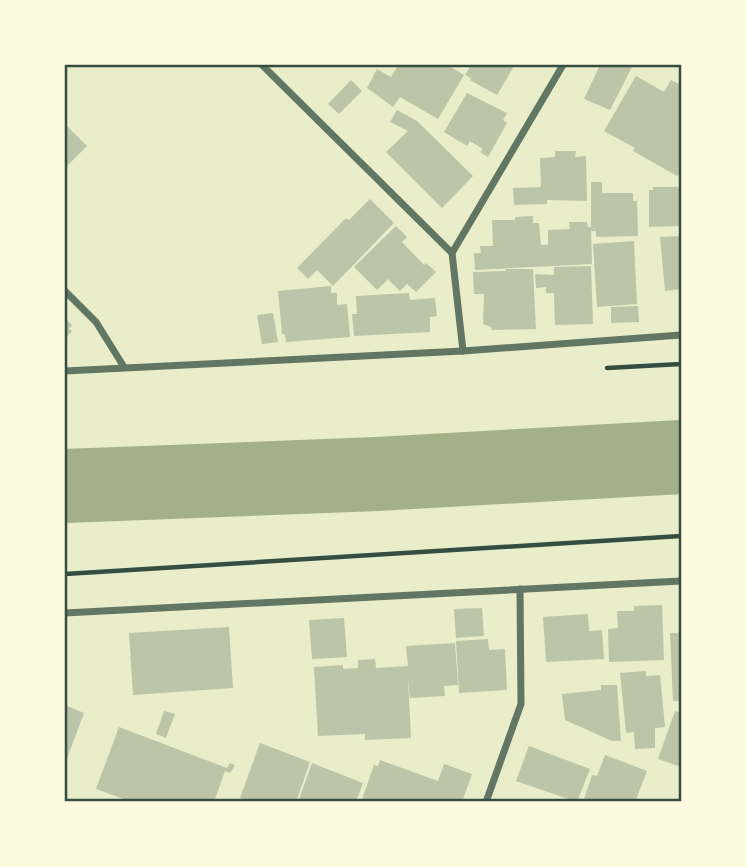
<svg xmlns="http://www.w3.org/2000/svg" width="746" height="867" font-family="Arial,sans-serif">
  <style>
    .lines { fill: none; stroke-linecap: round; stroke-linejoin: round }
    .river { stroke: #a3b18a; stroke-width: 74 }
    .building { fill: #bcc5a7 }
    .path { stroke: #344e41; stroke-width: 4.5 }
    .minor { stroke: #617663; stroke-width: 7 }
    .neatline { fill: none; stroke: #344e41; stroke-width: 2.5 }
  </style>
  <rect width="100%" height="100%" fill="#e9edc9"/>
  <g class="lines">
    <path class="river" d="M65,486L377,474L681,457"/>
  </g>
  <g class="building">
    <path d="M398,65H448L464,75L438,119L400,97L393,107L367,88L377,69L391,77Z"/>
    <path d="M471,65H507L513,68L497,95L470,80L471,78L465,75Z"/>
    <path d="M600,65H633L610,110L584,99Z"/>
    <path d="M636,76L664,92L671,80L681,85V173L677,176L633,151L635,148L604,131Z"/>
    <path d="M351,80L362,91L339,114L328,104Z"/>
    <path d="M467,93L507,113L503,120L507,123L488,157L480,152L483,149L470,141L467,146L444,132Z"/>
    <path d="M397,110L417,121L473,176L442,208L386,152L408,131L390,122Z"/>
    <path d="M65,124L87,146L65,168Z"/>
    <path d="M555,151H576L575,157L586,156L587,201L547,200V204L514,205L513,188L541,187L540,158L555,157Z"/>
    <path d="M591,182H602V193H633V201H637L638,236L596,237V231H591L592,264L475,270L474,253H481L480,246H493L492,220H515V217L533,216V223H539L541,245H548V230L570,229L569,222H587L588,227H591Z"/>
    <path d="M653,187H681V226L649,227V190H653Z"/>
    <path d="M370,199L394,223L333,286L317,270L308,279L297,268L346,218L349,220Z"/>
    <path d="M396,226L407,237L402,242L424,265L426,263L436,272L416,292L407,284L400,291L388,279L377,290L354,267Z"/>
    <path d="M681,236V289L665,291L660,237Z"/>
    <path d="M634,241L637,304L597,307L593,244Z"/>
    <path d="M591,266L593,324L555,325L554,293H546V287L536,288L535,274L554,275V267Z"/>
    <path d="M505,269H533L536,329L492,330L491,327L483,324L484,294H474L473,272L506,271Z"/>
    <path d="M331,286V293H337V305L347,304L350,337L286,342L285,334H282L278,291Z"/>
    <path d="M409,293L410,300L435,298L437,316L430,317V332L354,336L352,314H357L356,296Z"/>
    <path d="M638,306L639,322L611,323V307Z"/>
    <path d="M273,313L278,342L262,344L257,315Z"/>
    <path d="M65,318L72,325L69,329L72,331L65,339Z"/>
    <path d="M662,605L664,660L609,662L608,629L618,628L617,611H634V606Z"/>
    <path d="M482,608L484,636L456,638L454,609Z"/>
    <path d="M588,614L589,631L602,630L604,659L546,662L543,617Z"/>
    <path d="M344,618L347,657L312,659L309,620Z"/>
    <path d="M229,627L233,688L133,695L129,633Z"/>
    <path d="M670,633H681V701H673Z"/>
    <path d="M488,639L489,650L505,649L507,690L459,693L456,641Z"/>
    <path d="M455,643L458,685L444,686L445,696L410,698L408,677L411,738L365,740V734L318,736L314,667L343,665V669L358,668V660L375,659L376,668L408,666L406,646Z"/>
    <path d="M646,671V676L660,675L665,727L655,728V748L635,749L634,732L626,733L620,673Z"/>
    <path d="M601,685H617L621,741H612L565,720L562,694L601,690Z"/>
    <path d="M65,705L84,713L65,764Z"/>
    <path d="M164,711L175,714L166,738L156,734Z"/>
    <path d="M675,711L681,713V767L658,759Z"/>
    <path d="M119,727L227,768L230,763L235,765L230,773L225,771L214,802H132L96,789Z"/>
    <path d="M260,743L310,762L296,802H243L244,799L240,798Z"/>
    <path d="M529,746L590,769L577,802L516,781Z"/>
    <path d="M605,755L647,771L635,802H583L592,775L597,776Z"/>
    <path d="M380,760L438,781L444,764L472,774L462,802H361L374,765L378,766Z"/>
    <path d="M312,763L363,783L356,802H298Z"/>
  </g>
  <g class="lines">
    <g class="path">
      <path d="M607,368L681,364"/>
      <path d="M65,574L681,536"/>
    </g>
    <g class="minor">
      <path d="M262,65L452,253L463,351"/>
      <path d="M452,253L563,65"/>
      <path d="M65,291L96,322L124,367"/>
      <path d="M65,371L463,351L681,335"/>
      <path d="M65,613L681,581"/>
      <path d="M486,802L521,704L520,589"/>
    </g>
  </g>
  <rect width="746" height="867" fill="none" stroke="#fefae0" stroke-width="133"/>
  <rect x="66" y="66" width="614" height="734" class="neatline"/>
</svg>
